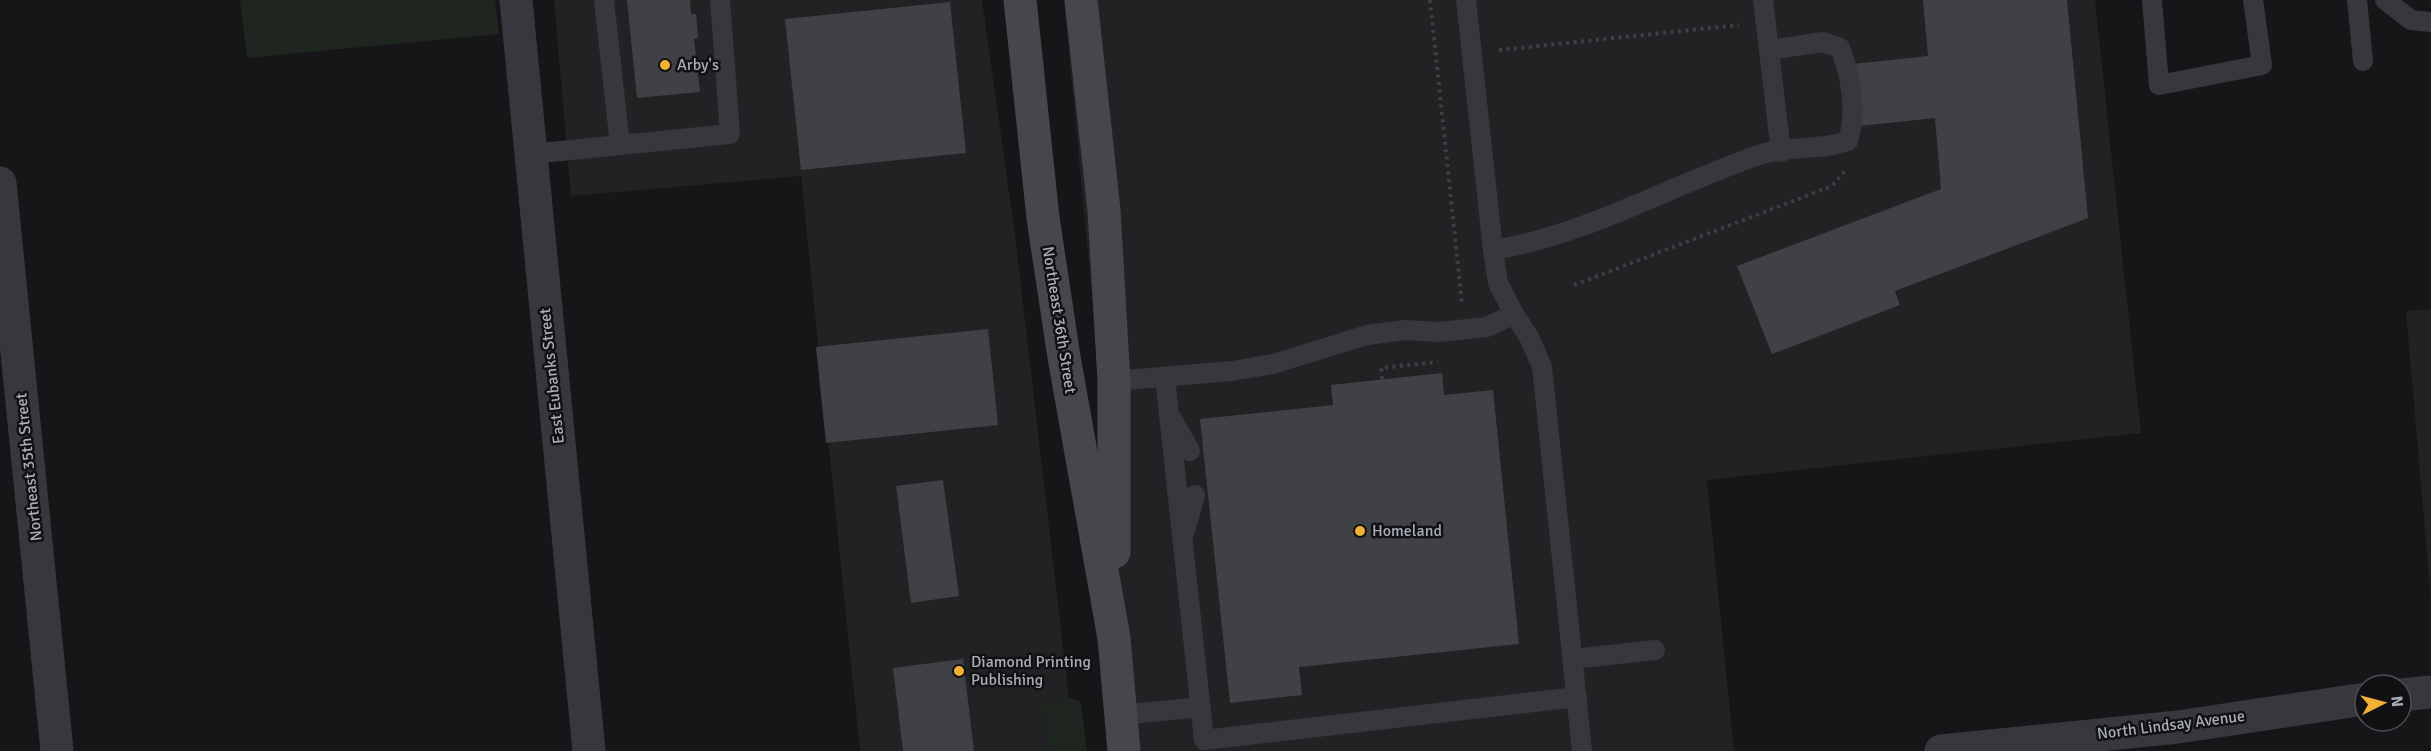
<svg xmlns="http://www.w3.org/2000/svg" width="2431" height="751" font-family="Signika,sans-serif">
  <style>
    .built { fill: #222225 }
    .green { fill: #1e261f }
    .building { fill: #404145 }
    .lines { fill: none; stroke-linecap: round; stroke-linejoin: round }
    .path { stroke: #3d3f44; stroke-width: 4; stroke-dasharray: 3 4.5; stroke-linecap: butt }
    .service { stroke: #37383d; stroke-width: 20 }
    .minor { stroke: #37383d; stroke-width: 33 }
    .secondary { stroke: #45474d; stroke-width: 33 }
    .poi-dot { fill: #f2b134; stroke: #111113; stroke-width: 2 }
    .labels { text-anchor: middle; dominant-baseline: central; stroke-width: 5; stroke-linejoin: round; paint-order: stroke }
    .poi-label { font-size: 16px; fill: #a8adb8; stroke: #111113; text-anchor: start }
    .street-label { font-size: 16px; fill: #a8adb8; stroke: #111113 }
  </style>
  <rect width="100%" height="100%" fill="#161618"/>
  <g class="built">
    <path d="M554,0H982L1015,235L1069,698L1044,701L1049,751H860L801,176L571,196Z"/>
    <path d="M1064,0H2095L2141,433L1707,480L1734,751H1135Z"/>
    <path d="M2431,309V601L2406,311Z"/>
  </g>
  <g class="green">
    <path d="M240,0H495L499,34L247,58Z"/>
    <path d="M1069,698L1081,702L1087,751H1049L1043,701Z"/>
  </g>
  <g class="building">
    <path d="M627,0H690L691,14H696L698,38L694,39L700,92L637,98Z"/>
    <path d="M1923,0H2067L2088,218L1895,291L1900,305L1772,354L1737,266L1941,189L1935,118L1850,127L1843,65L1928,56Z"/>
    <path d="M950,2L966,153L801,170L785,19Z"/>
    <path d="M988,329L998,425L826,443L816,347Z"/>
    <path d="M1442,373L1444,395L1493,390L1519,644L1299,667L1302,695L1230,703L1200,419L1333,405L1331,385Z"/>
    <path d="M943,480L959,596L911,603L896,486Z"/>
    <path d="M963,659L974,751H903L893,668Z"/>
  </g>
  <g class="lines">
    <g class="path">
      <path d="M1430,0L1462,304"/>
      <path d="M1499,50L1739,25"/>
      <path d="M1878,93L1931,87"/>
      <path d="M1574,285L1832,186L1845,171"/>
      <path d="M1382,379L1381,368L1438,362"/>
    </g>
    <g class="service">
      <path d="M604,0L620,145"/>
      <path d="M1466,0L1493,250L1498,283L1514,314L1529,337L1542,367L1582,751"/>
      <path d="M1763,0L1781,152"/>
      <path d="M2152,0L2159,85L2262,65L2253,0"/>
      <path d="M2357,0L2363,61"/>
      <path d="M2385,0L2411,20L2431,22"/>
      <path d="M531,154L730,134L720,0"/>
      <path d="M1493,250C1584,236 1671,185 1759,155C1787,145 1819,151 1848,141C1857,113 1851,74 1840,48L1823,42L1769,50"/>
      <path d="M1165,377L1204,740L1577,697"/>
      <path d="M1114,381L1232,371L1273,364L1367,335L1405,330L1439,332L1487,327L1514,314"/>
      <path d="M1172,419L1190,451"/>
      <path d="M1185,531L1195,495"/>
      <path d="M1573,659L1655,650"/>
      <path d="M1121,715L1201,707"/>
    </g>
    <g class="minor">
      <path d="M516,0L589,751"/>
      <path d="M0,183L57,751"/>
      <path d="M2401,695L2431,692"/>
      <path d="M1941,751L2178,727L2365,699"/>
    </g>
    <g class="secondary">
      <path d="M1020,0L1043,218L1064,357L1114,638L1124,751"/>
      <path d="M1081,0L1104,210L1114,381V552"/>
    </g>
  </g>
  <g class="poi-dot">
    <circle cx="665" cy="65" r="6"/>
    <circle cx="1360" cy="531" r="6"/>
    <circle cx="959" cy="671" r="6"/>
  </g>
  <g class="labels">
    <g class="poi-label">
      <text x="677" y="65">Arby's</text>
      <text x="1372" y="531">Homeland</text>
      <text x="971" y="662">Diamond Printing<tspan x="971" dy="18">Publishing</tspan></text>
    </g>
    <g class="street-label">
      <text transform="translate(1059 320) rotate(81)">Northeast 36th Street</text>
      <text transform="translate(552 376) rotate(-96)">East Eubanks Street</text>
      <text transform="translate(29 467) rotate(-96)">Northeast 35th Street</text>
      <text transform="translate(2171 725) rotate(-7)">North Lindsay Avenue</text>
    </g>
  </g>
  <g transform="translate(2383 703) rotate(84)"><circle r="28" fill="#111113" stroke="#4d4f55" stroke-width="1.5"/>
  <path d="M0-4.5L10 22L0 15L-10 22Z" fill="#f2b134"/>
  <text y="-9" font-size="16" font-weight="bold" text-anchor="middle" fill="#a8adb8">N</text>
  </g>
</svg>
